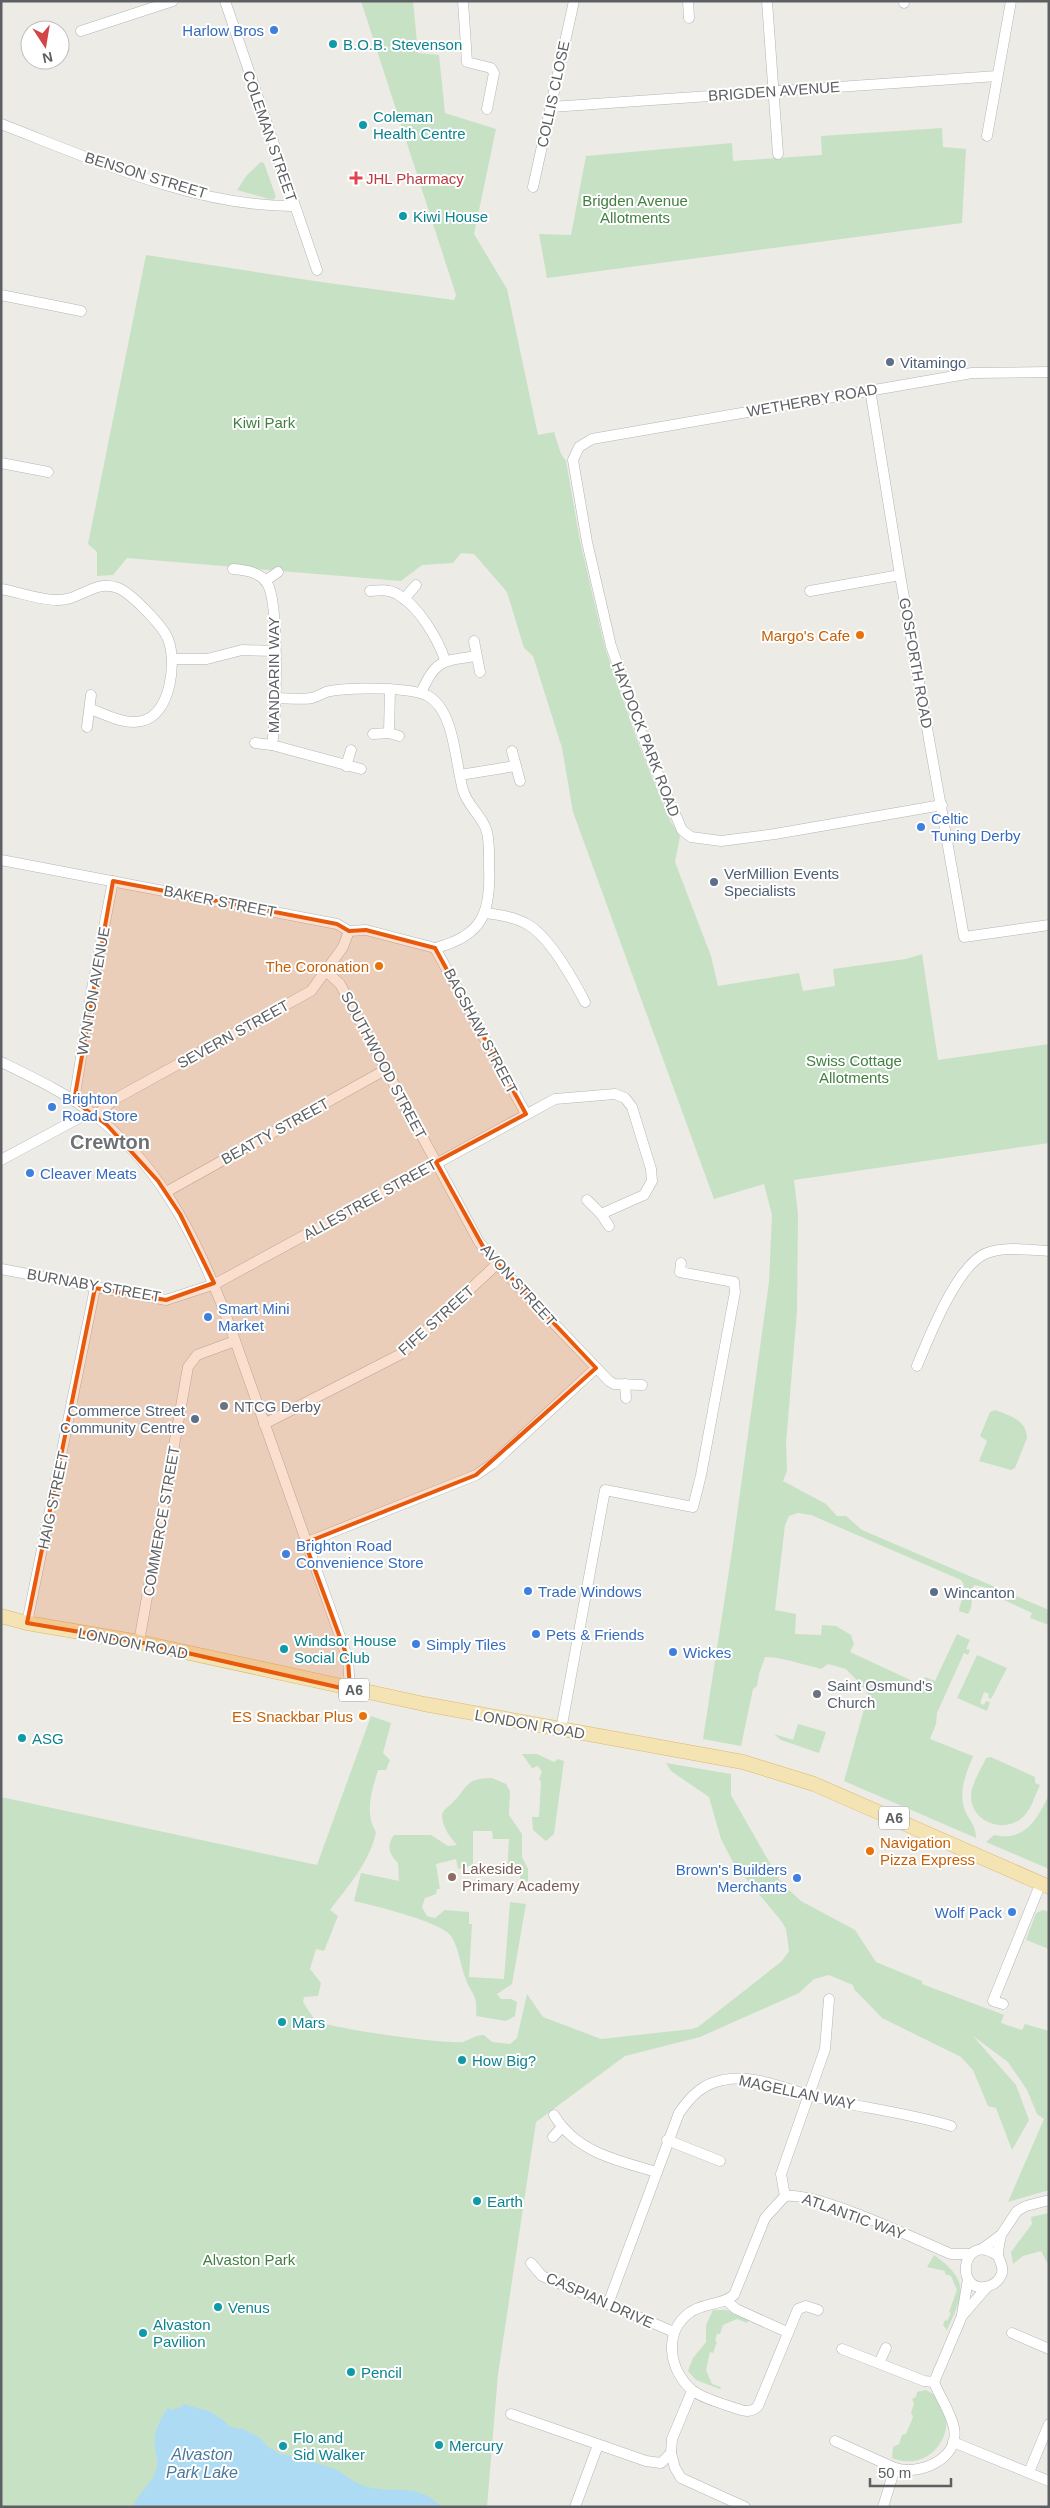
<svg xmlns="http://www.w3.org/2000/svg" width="1050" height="2508" font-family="Arial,sans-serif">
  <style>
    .green { fill: #c7e1c5 }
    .water { fill: #aedbf4 }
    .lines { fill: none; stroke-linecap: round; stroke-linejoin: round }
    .minor-casing { stroke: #b2b5b8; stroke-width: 11 }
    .major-casing { stroke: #dfb56c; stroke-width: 15 }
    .minor { stroke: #fff; stroke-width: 10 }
    .major { stroke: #f4e4b3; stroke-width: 14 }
    .marked { fill: #e8590c; fill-opacity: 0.2; stroke: #e8590c; stroke-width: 4; stroke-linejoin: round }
    .shop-dot { fill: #3f7fe0; stroke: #fff; stroke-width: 2 }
    .culture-dot { fill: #0f9aa8; stroke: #fff; stroke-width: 2 }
    .health-dot { fill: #e0444e; stroke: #fff; stroke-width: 2 }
    .service-dot { fill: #5c6f8a; stroke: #fff; stroke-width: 2 }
    .food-dot { fill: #e8710a; stroke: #fff; stroke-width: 2 }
    .worship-dot { fill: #6b7280; stroke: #fff; stroke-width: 2 }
    .education-dot { fill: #8d6e63; stroke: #fff; stroke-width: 2 }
    .labels { text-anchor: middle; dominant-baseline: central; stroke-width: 4; stroke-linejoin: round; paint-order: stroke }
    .shield { fill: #fff; stroke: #8e9092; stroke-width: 1 }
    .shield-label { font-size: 14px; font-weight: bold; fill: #5d6063 }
    .shop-label { font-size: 15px; fill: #366cbe; stroke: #fff; text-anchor: start }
    .culture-label { font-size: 15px; fill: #0d838f; stroke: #fff; text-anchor: start }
    .street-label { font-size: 15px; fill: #5d6063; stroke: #fff }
    .health-label { font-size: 15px; fill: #be3a42; stroke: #fff; text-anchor: start }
    .park-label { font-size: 15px; fill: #427f40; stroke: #fff }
    .service-label { font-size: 15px; fill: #4e5e75; stroke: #fff; text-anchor: start }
    .food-label { font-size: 15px; fill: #c56008; stroke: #fff; text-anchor: end }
    .worship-label { font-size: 15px; fill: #5b616d; stroke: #fff; text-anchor: start }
    .education-label { font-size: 15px; fill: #785e54; stroke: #fff; text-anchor: start }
    .water-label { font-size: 16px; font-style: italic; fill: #4a799c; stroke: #fff }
    .district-label { font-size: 20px; font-weight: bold; fill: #6e7275; stroke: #fff }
  </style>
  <rect width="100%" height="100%" fill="#edebe5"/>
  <g class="green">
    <path d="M361,1H413L418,53L439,55L445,113L496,129L474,234L507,289L538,435L554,432L561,454L566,461L580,541L605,648L640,748L671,822L680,836L675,862L711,956L718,986L799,973L803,991L835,986L833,969L906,959L922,954L938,1060L1049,1044V1143L794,1180L798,1214L797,1311L786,1443L787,1471L783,1481L826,1504L837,1516H846L862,1530L1049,1610V1625L1030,1618L1032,1613L989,1593L988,1588L974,1585C969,1594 975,1604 968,1614L959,1611C960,1600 969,1591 961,1580L811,1515L798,1513L789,1516L785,1525L775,1610L796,1614L795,1634L821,1635L822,1625L836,1626L851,1635L854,1644L850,1652L921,1685L925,1677L935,1681L957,1634L970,1640L966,1649L970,1650L968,1655L964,1653L937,1713L936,1724L930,1739L973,1756C966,1775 957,1792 966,1813C971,1822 976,1827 976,1838L844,1781L868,1695L864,1688L846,1669L828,1664L821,1669C805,1665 781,1657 765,1657L759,1674L757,1686L753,1689L741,1746L703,1739L732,1551L769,1282L772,1215L764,1184L714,1199L573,812L562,748L533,656L524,648L507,592L474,554L461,553L453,563L422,565L401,581L127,558L113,575L97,576V552L88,544L146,255L321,282L454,300L456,295Z"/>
    <path d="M942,128L943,147L966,149L962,223L547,278L539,234L571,235L586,156L732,143L733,161L822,155L821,136Z"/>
    <path d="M261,162L264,163L276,197L273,200L237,190L247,175Z"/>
    <path d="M995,1410C1010,1416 1026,1419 1027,1438L1015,1468L1011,1470L979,1461L987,1441L980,1436L990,1412Z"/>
    <path d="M977,1655L1007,1668L991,1699L988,1697L989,1694L984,1692L980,1703L984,1705L986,1701L990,1702L987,1711L957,1698Z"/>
    <path d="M371,1716L391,1723L383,1753L390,1760L386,1770H378C372,1790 364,1813 376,1832C370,1862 348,1886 330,1910L338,1916L324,1951L316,1949L310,1969L321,1983L318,1996L304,1997L303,2002C307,2008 312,2017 317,2021C327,2028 450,2045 463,2042C471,2039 475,2035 484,2035L492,2042L510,2044L517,2038L527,1994L543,2017L601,2039L692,2029L698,2027L782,1961L789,1951L786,1929L782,1922L734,1864L721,1839L709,1797L671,1771L666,1763L731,1774V1795L779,1879L788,1889L801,1901L855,1930L876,1962L922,1981V1984L1004,2015L1001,2023L1022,2030L1025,2024L1049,2031V2190L1008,2202L1044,2119L1037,2114L1027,2090L1008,2062L973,2036L1016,2085L1029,2120L1012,2150L996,2108L988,2106L973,2070L961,2057L882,2018L854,1989L853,1985L829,1975L814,1979L799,1993L700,2037L625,2056L536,2122L498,2374L487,2507H1V1797L317,1865Z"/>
    <path d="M798,1724L826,1732L819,1753L781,1740L774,1734L793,1740Z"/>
    <path d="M522,1754H537L554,1762L558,1759L564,1761L554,1834L546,1841L533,1830L532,1817H539L541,1782L539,1779L542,1772L538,1766L532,1768Z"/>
    <path d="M991,1757L1035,1777V1783L1040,1785C1035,1795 1032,1808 1024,1816C1007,1834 973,1824 971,1798C970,1785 981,1770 986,1758Z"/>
    <path d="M492,1778L506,1784L510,1791L509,1815L522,1834V1857L528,1869V1881L520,1882V1875L507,1874L509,1839H493L492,1831H473V1865L458,1869L456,1859L436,1864L440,1889H437L436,1894L425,1898L422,1907L427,1916L435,1918L445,1910L469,1912V1924H472L469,1977L504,1979L510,1902L526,1904L512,1984L497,1994L501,1999H511L517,2002L515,2016L506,2021L476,2016C478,1993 471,1995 465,1977C460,1964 459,1948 451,1936C442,1922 372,1905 354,1901L361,1873L399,1881L398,1863C389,1854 386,1846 394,1835H431L448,1846L457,1845C450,1837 443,1828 442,1817C442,1810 447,1808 451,1804C468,1789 463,1778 492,1778Z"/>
    <path d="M1049,1795V1869L986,1842L994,1835C1025,1842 1037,1819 1049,1795Z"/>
    <path d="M1043,1910L1049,1912V1949L1026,1940L1036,1913Z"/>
    <path d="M1049,2213V2266L1041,2251L1023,2256L1013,2264L1011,2252L1032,2224L1031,2217Z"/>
    <path d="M934,2255C970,2281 964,2293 947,2330L943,2325L945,2320L947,2321L951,2313L949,2312L957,2290L951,2276L945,2274V2271L927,2267Z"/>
    <path d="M713,2310H727L749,2318L747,2323L737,2319L723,2325L720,2334H717L715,2341L717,2342L713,2353L710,2352L706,2370L712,2384L721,2387L720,2389L696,2380L688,2371L693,2358L706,2342V2325Z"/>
    <path d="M926,2390C968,2410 940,2477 892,2458L893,2447L899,2444L902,2435L906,2434L913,2417L911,2413L914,2404L912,2399L916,2397L917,2392Z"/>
  </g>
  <path class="water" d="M183,2404L211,2412L227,2423L226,2425L238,2429L241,2428L260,2438L267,2446L280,2454L312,2459L313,2462C321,2465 331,2467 338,2471C347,2476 354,2483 365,2486C394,2496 413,2479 442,2507H133C139,2491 152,2484 156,2471C159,2463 156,2456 155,2448C153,2432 160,2420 168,2407L170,2410L182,2407Z"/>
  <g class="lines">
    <g class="minor-casing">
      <g id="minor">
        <path d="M225,1L317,270"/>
        <path d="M463,1L467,62L491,68L494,73L487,109"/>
        <path d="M688,1L689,18"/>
        <path d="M767,1L778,154"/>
        <path d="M904,1V3"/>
        <path d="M81,31L173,1"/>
        <path d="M551,107L997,76"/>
        <path d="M1,124C92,159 196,207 294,206"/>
        <path d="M987,136L1011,1"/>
        <path d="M533,187L574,1"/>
        <path d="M1,295L81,311"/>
        <path d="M870,389L900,575L964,937L1049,925"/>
        <path d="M1,463L48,472"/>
        <path d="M233,569C245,570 260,572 267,583C280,604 276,718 272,745L361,769"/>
        <path d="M265,581L278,572"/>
        <path d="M1,589C19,592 39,600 57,600C80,601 94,579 118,588C131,593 163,626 168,639C177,662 171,714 142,721C125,725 106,715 91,709"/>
        <path d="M370,591C379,590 389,589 397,594C418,605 438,639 445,660"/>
        <path d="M810,591L900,575"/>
        <path d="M404,599L416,585"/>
        <path d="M474,641L480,672"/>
        <path d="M172,659H207L242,650L274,651"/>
        <path d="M421,693C435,660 442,661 476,656"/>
        <path d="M274,698C287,698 300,700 312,698C319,696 324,692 330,691C350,687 411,687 428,696C455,711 455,763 463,790C467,805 481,815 486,829C490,840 489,855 489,867C491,912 483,936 435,948"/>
        <path d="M87,727L91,695"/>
        <path d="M389,733L390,689"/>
        <path d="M373,734L389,733L399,736"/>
        <path d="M255,743L272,745"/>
        <path d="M512,751L520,781"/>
        <path d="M346,766L351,750"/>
        <path d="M460,775L515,766"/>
        <path d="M942,805L775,834L721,841L691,837L682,830L648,751L611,646L587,542L573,460L579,447L592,439L972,373L1049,372"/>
        <path d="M1,860L337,924L349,931L366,930L435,948"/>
        <path d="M486,913C500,915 514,917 527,924C549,936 573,979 585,1002"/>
        <path d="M435,948L526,1114"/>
        <path d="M327,972L340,984L479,1242L497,1264L609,1381L614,1384L642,1385"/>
        <path d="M1,1062C34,1078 68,1094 97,1117C166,1171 203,1252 232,1332L348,1659L350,1690"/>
        <path d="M74,1101L92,989L113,881"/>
        <path d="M95,1116L115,1099L311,991L343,947L349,931"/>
        <path d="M1,1160L90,1112"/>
        <path d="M166,1192L385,1070"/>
        <path d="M601,1214L609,1226"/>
        <path d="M1,1269L166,1300L215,1284L555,1099L615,1094L625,1098L632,1107L651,1169L652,1181L644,1195L601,1214L587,1200"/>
        <path d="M917,1366C929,1337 958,1263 987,1253C1006,1246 1029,1250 1049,1251"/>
        <path d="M625,1384L626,1398"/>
        <path d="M264,1424L401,1354L497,1264"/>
        <path d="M305,1543L476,1475L492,1464L596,1368"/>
        <path d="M27,1623L95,1288"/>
        <path d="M139,1642L188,1367L197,1355L235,1341"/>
        <path d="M561,1730L605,1490L693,1507L701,1475L735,1292L734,1282L680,1272L681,1263"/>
        <path d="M1003,2004L993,2001L1040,1885"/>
        <path d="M554,2115C576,2152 618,2161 657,2172"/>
        <path d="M553,2137L561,2128"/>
        <path d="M667,2140L720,2161"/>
        <path d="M785,2196L781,2174L825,2049L829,1999"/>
        <path d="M982,2249L1001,2235L1017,2211L1026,2206L1049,2200"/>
        <path d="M998,2256C960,2229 954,2297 989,2286C995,2284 1000,2279 1002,2273C1004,2266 999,2261 998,2255C998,2248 1000,2241 1001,2235"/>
        <path d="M531,2263L542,2276L674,2332"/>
        <path d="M727,2301L736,2309L787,2332"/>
        <path d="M608,2304L679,2113C691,2096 702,2084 723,2080C755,2073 789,2091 820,2098C864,2108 908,2113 951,2126"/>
        <path d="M818,2310L806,2306L798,2309L758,2406C753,2412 745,2412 738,2409C724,2404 703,2399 692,2390C669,2370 663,2333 689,2313C703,2302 721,2306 734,2295L765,2218L785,2196C819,2192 915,2239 951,2254H971"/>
        <path d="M962,2315L968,2279"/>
        <path d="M1012,2333L1049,2349"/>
        <path d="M842,2349L924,2381L934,2382"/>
        <path d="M879,2363L886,2348"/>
        <path d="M692,2391L672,2439L671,2453L675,2468L681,2478L745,2507"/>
        <path d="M511,2414L646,2461L661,2463L671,2453"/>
        <path d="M835,2441L895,2468"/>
        <path d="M953,2442L1049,2481"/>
        <path d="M1029,2472L1049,2424"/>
        <path d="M575,2507L598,2445"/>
        <path d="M883,2507L895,2468C919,2476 960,2459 954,2428C950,2410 940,2398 934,2382L962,2316L987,2287"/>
      </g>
    </g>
    <g class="major-casing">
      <path id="major" d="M1,1616L27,1623L139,1642L424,1704L743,1762L814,1784L1049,1887"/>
    </g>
    <use href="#minor" class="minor"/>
    <use href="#major" class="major"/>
  </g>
  <path class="marked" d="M113,881L337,924L349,931L366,930L435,948L526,1114L436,1162L485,1250L596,1368L476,1475L305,1543L348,1659L350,1690L139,1642L27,1623L95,1288L166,1300L214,1283L180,1214L158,1181L107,1125L74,1101Z"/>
  <g class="shop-dot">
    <circle cx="274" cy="30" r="5"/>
    <circle cx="921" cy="827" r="5"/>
    <circle cx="52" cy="1107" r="5"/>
    <circle cx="30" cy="1173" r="5"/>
    <circle cx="208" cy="1317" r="5"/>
    <circle cx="286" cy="1554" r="5"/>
    <circle cx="528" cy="1591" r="5"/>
    <circle cx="536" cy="1634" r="5"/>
    <circle cx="416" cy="1644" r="5"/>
    <circle cx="673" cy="1652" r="5"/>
    <circle cx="797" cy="1878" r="5"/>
    <circle cx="1012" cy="1912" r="5"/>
  </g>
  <g class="culture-dot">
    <circle cx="333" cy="44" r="5"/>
    <circle cx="363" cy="125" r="5"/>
    <circle cx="403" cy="216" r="5"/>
    <circle cx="284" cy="1649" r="5"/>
    <circle cx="22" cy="1738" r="5"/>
    <circle cx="282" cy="2022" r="5"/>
    <circle cx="462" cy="2060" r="5"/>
    <circle cx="477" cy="2201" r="5"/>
    <circle cx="218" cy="2307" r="5"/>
    <circle cx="143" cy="2333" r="5"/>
    <circle cx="351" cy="2372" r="5"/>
    <circle cx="439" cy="2445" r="5"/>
    <circle cx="283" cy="2446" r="5"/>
  </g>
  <path class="health-dot" d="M353.5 170.5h5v5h5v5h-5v5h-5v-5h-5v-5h5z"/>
  <g class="service-dot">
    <circle cx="890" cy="362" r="5"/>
    <circle cx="714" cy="882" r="5"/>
    <circle cx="195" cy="1419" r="5"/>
    <circle cx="934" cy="1592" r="5"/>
  </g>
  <g class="food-dot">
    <circle cx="860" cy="635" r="5"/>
    <circle cx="379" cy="966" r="5"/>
    <circle cx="363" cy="1716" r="5"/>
    <circle cx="870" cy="1851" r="5"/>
  </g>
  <g class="worship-dot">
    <circle cx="224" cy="1406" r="5"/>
    <circle cx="817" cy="1694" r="5"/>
  </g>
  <circle class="education-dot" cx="452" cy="1877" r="5"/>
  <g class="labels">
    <g class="shield">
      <rect x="339" y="1678.5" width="30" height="23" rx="4"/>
      <rect x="879" y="1806.5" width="30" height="23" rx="4"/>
    </g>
    <g class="shield-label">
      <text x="354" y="1690">A6</text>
      <text x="894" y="1818">A6</text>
    </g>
    <g class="shop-label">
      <text x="264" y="30" text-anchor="end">Harlow Bros</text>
      <text x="931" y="818">Celtic<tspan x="931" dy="17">Tuning Derby</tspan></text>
      <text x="62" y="1098">Brighton<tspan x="62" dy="17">Road Store</tspan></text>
      <text x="40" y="1173">Cleaver Meats</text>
      <text x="218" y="1308">Smart Mini<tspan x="218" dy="17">Market</tspan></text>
      <text x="296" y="1545">Brighton Road<tspan x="296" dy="17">Convenience Store</tspan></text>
      <text x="538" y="1591">Trade Windows</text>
      <text x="546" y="1634">Pets &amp; Friends</text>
      <text x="426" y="1644">Simply Tiles</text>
      <text x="683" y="1652">Wickes</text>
      <text x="787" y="1869" text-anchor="end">Brown's Builders<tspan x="787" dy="17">Merchants</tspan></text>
      <text x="1002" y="1912" text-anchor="end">Wolf Pack</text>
    </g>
    <g class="culture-label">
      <text x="343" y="44">B.O.B. Stevenson</text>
      <text x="373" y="116">Coleman<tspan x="373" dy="17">Health Centre</tspan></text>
      <text x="413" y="216">Kiwi House</text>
      <text x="294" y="1640">Windsor House<tspan x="294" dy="17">Social Club</tspan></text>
      <text x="32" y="1738">ASG</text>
      <text x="292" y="2022">Mars</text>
      <text x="472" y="2060">How Big?</text>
      <text x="487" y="2201">Earth</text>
      <text x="228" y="2307">Venus</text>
      <text x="153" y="2324">Alvaston<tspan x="153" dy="17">Pavilion</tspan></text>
      <text x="361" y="2372">Pencil</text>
      <text x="293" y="2437">Flo and<tspan x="293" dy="17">Sid Walker</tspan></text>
      <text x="449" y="2445">Mercury</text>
    </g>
    <g class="street-label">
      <text transform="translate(774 91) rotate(-4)">BRIGDEN AVENUE</text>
      <text transform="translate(553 94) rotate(-78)">COLLIS CLOSE</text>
      <text transform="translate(270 136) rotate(71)">COLEMAN STREET</text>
      <text transform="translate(146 175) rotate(17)">BENSON STREET</text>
      <text transform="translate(812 400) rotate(-10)">WETHERBY ROAD</text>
      <text transform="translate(916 663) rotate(80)">GOSFORTH ROAD</text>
      <text transform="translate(273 675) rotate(-90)">MANDARIN WAY</text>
      <text transform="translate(646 739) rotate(69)">HAYDOCK PARK ROAD</text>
      <text transform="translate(220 901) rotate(11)">BAKER STREET</text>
      <text transform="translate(93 991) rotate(-80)">WYNTON AVENUE</text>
      <text transform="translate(481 1031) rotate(62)">BAGSHAW STREET</text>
      <text transform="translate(233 1034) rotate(-29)">SEVERN STREET</text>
      <text transform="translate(384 1065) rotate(62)">SOUTHWOOD STREET</text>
      <text transform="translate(275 1131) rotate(-29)">BEATTY STREET</text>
      <text transform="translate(370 1199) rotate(-29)">ALLESTREE STREET</text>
      <text transform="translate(94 1285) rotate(10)">BURNABY STREET</text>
      <text transform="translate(519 1285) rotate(48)">AVON STREET</text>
      <text transform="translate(436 1320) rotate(-42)">FIFE STREET</text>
      <text transform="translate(53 1500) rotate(-78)">HAIG STREET</text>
      <text transform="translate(161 1521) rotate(-80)">COMMERCE STREET</text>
      <text transform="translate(133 1643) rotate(11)">LONDON ROAD</text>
      <text transform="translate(530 1724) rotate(10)">LONDON ROAD</text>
      <text transform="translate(797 2092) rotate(12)">MAGELLAN WAY</text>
      <text transform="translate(854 2216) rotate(20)">ATLANTIC WAY</text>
      <text transform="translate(600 2300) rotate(24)">CASPIAN DRIVE</text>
    </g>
    <g class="health-label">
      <text x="366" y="178">JHL Pharmacy</text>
    </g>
    <g class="park-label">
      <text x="635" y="200">Brigden Avenue<tspan x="635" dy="17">Allotments</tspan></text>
      <text x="264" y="422">Kiwi Park</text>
      <text x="854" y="1060">Swiss Cottage<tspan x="854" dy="17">Allotments</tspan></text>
      <text x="249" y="2259">Alvaston Park</text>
    </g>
    <g class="service-label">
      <text x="900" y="362">Vitamingo</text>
      <text x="724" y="873">VerMillion Events<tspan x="724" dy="17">Specialists</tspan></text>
      <text x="185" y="1410" text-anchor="end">Commerce Street<tspan x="185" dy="17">Community Centre</tspan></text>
      <text x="944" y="1592">Wincanton</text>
    </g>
    <g class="food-label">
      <text x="850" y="635">Margo's Cafe</text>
      <text x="369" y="966">The Coronation</text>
      <text x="353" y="1716">ES Snackbar Plus</text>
      <text x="880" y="1842" text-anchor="start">Navigation<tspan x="880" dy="17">Pizza Express</tspan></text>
    </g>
    <g class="worship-label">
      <text x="234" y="1406">NTCG Derby</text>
      <text x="827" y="1685">Saint Osmund's<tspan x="827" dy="17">Church</tspan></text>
    </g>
    <g class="education-label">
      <text x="462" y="1868">Lakeside<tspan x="462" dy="17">Primary Academy</tspan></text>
    </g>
    <g class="water-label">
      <text x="202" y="2454">Alvaston<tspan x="202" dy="18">Park Lake</tspan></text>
    </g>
    <g class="district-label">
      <text x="110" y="1142">Crewton</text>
    </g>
  </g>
  <rect width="1050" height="2508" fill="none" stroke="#5d6063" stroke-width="5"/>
  <g transform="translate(45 45) rotate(168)"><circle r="24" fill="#ffffff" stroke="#bebfc1"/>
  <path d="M0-4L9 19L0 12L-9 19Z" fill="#d34546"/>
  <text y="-8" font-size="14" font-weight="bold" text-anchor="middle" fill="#5d6063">N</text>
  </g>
  <path d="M870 2478v8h81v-8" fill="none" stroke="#5d6063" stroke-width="2.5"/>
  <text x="878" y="2478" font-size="15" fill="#5d6063" stroke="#ffffff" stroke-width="4" paint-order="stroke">50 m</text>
</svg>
